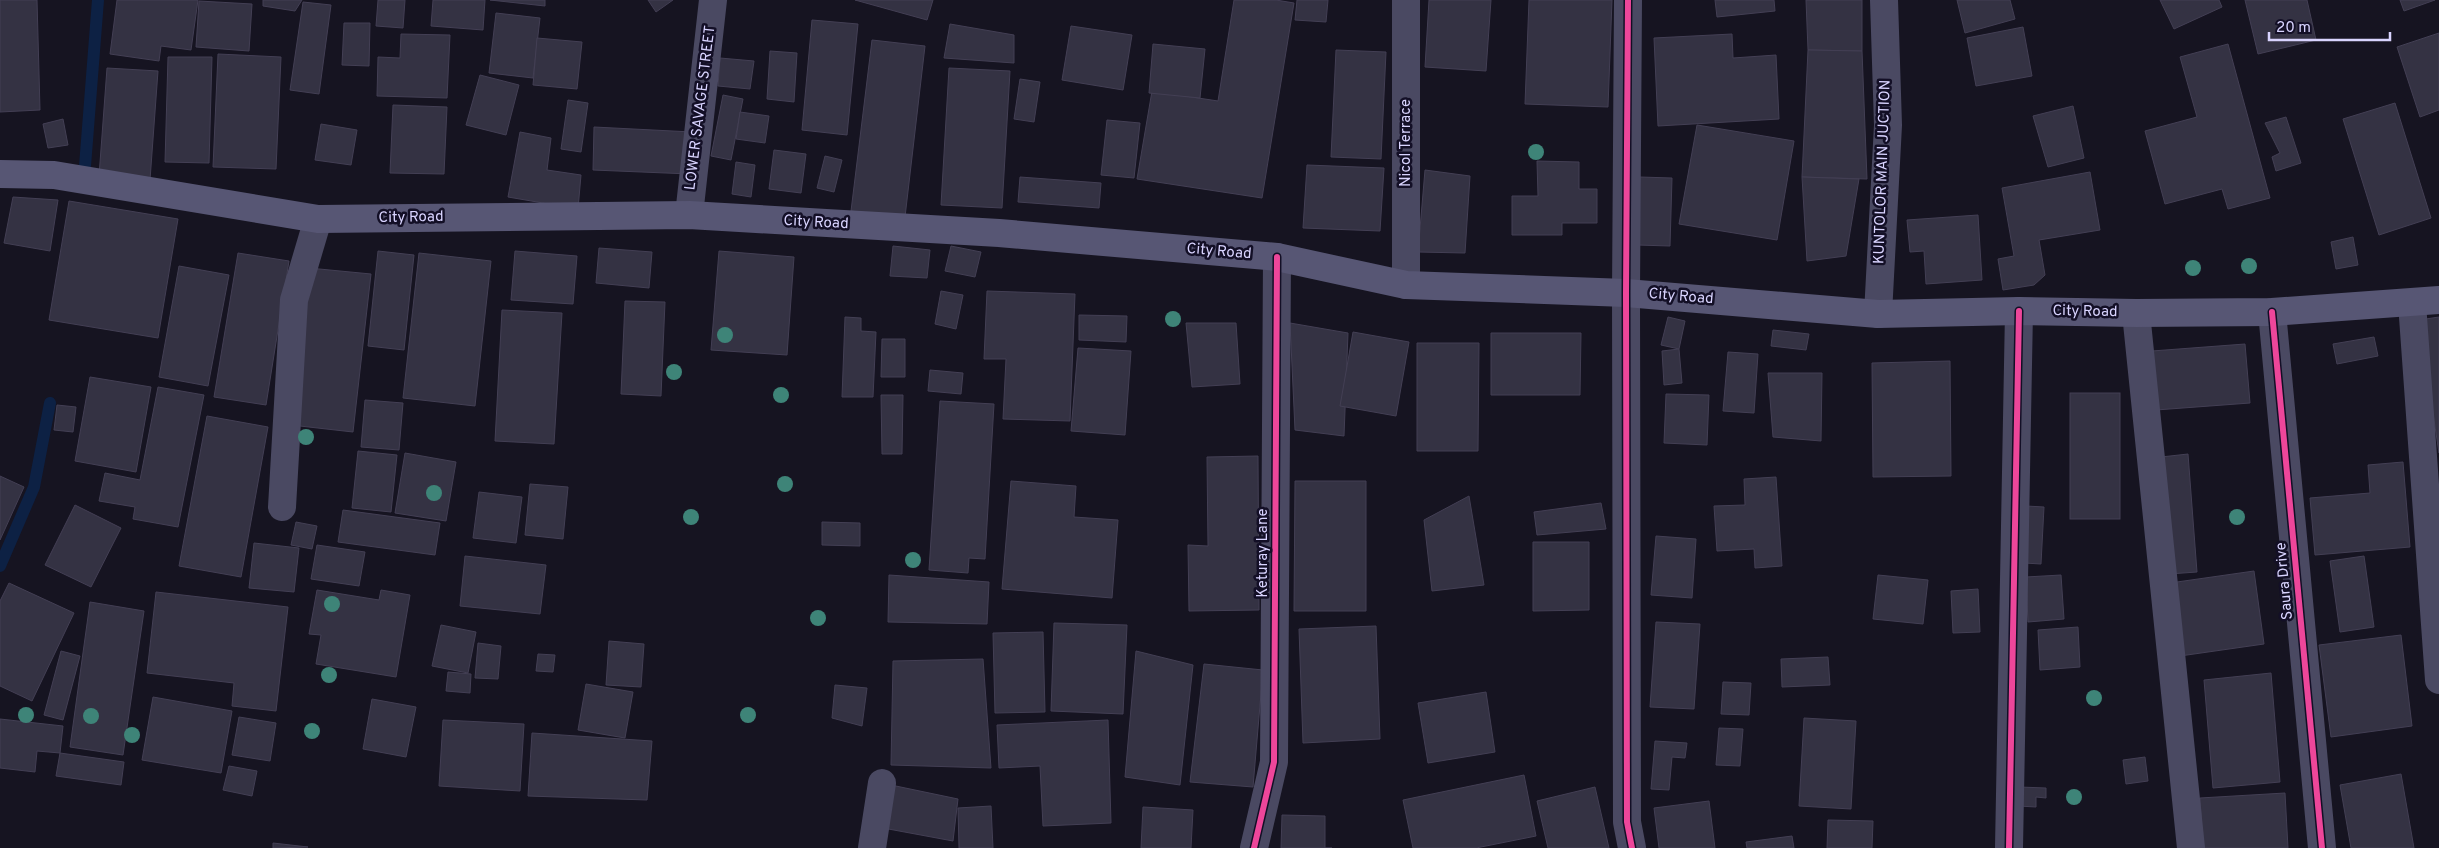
<svg xmlns="http://www.w3.org/2000/svg" width="2439" height="848" font-family="Overpass,sans-serif">
  <style>
    .lines { fill: none; stroke-linecap: round; stroke-linejoin: round }
    .stream { stroke: #0d2144; stroke-width: 12 }
    .building { fill: #343243; stroke: #433f54 }
    .street { stroke: #4a4962; stroke-width: 28 }
    .secondary { stroke: #575674; stroke-width: 28 }
    .cycleway-casing { stroke: #130f26; stroke-width: 9 }
    .cycleway { stroke: #ed469a; stroke-width: 6 }
    .tree { fill: #3e8478 }
    .labels { text-anchor: middle; dominant-baseline: central; stroke-width: 5; stroke-linejoin: round; paint-order: stroke }
    .street-label { font-size: 15px; fill: #d9d4ff; stroke: #130f26 }
  </style>
  <rect width="100%" height="100%" fill="#161421"/>
  <g class="lines">
    <g class="stream">
      <path d="M85,166L98,0"/>
      <path d="M0,566L34,487L50,403"/>
    </g>
  </g>
  <g class="building">
    <path d="M0,0H37L40,110L0,112Z"/>
    <path d="M117,0H198L191,50L161,46L159,61L110,54Z"/>
    <path d="M263,0H302L295,11L263,6Z"/>
    <path d="M378,0H405L403,28L376,26Z"/>
    <path d="M433,0H485L483,30L431,26Z"/>
    <path d="M490,0H545V6Z"/>
    <path d="M648,0H673L656,12Z"/>
    <path d="M855,0H933L927,20Z"/>
    <path d="M1234,0H1276L1294,3L1262,198L1137,179L1152,91L1218,101Z"/>
    <path d="M1297,0H1328L1326,22L1295,20Z"/>
    <path d="M1429,0H1491L1486,71L1425,67Z"/>
    <path d="M1529,0H1612L1608,107L1525,104Z"/>
    <path d="M1715,0H1774L1775,11L1717,17Z"/>
    <path d="M1806,0H1862V51L1808,50Z"/>
    <path d="M1957,0H2010L2015,19L1965,33Z"/>
    <path d="M2160,0H2219L2222,7L2174,29Z"/>
    <path d="M2245,0H2307L2316,40L2258,54Z"/>
    <path d="M2400,0H2435L2404,11Z"/>
    <path d="M199,1L252,4L249,51L196,47Z"/>
    <path d="M303,2L331,5L319,94L290,90Z"/>
    <path d="M496,13L540,18L533,78L489,73Z"/>
    <path d="M812,20L858,24L847,135L802,130Z"/>
    <path d="M344,23H370L369,66L342,65Z"/>
    <path d="M950,24L1014,35V63L944,58Z"/>
    <path d="M1071,26L1132,35L1123,90L1062,80Z"/>
    <path d="M2023,27L2032,76L1976,86L1967,38Z"/>
    <path d="M2439,33V110L2420,117L2397,47Z"/>
    <path d="M401,34L450,35L447,98L377,96L378,57L400,58Z"/>
    <path d="M1732,34L1733,58L1776,55L1779,119L1658,126L1654,38Z"/>
    <path d="M537,38L582,42L577,89L533,85Z"/>
    <path d="M872,40L925,46L905,217L851,211Z"/>
    <path d="M1153,44L1205,49L1200,98L1149,93Z"/>
    <path d="M2228,44L2270,198L2228,209L2222,189L2165,204L2145,131L2197,117L2180,57Z"/>
    <path d="M1336,50L1386,52L1381,159L1331,157Z"/>
    <path d="M1808,50L1862,51L1867,179L1802,177Z"/>
    <path d="M770,51L797,53L794,102L767,99Z"/>
    <path d="M218,54L281,57L276,169L213,167Z"/>
    <path d="M168,57H212L209,163L165,162Z"/>
    <path d="M720,58L754,61L750,89L718,86Z"/>
    <path d="M107,68L158,71L150,180L99,176Z"/>
    <path d="M949,68L1010,71L1002,208L941,205Z"/>
    <path d="M480,75L519,85L506,135L466,125Z"/>
    <path d="M1020,79L1040,82L1034,122L1014,119Z"/>
    <path d="M723,95L743,99L731,160L711,156Z"/>
    <path d="M568,100L588,103L581,152L561,149Z"/>
    <path d="M2395,103L2431,218L2379,235L2343,119Z"/>
    <path d="M393,105L447,107L444,174L390,173Z"/>
    <path d="M2073,106L2084,158L2048,167L2033,116Z"/>
    <path d="M740,112L769,116L765,143L736,139Z"/>
    <path d="M2286,117L2301,163L2276,171L2272,157L2280,153L2265,123Z"/>
    <path d="M63,119L68,145L48,148L43,124Z"/>
    <path d="M1107,120L1140,123L1134,178L1101,175Z"/>
    <path d="M321,124L357,130L351,165L315,160Z"/>
    <path d="M1697,125L1794,141L1777,240L1679,224Z"/>
    <path d="M594,127L692,132L690,174L593,170Z"/>
    <path d="M520,132L551,138L547,170L581,175L578,209L508,197Z"/>
    <path d="M774,150L806,154L801,193L769,189Z"/>
    <path d="M825,156L842,160L834,192L817,188Z"/>
    <path d="M1537,161L1579,162V189H1597V223H1562V235H1512V196H1538Z"/>
    <path d="M736,162L755,165L751,197L732,194Z"/>
    <path d="M1307,165L1384,168L1380,231L1303,228Z"/>
    <path d="M1425,170L1470,176L1465,253L1418,252Z"/>
    <path d="M2090,172L2100,230L2039,240L2045,275L2034,285L2003,290L1998,259L2014,256L2002,188Z"/>
    <path d="M1020,177L1101,183L1099,208L1018,202Z"/>
    <path d="M1640,177L1672,178L1670,246L1637,245Z"/>
    <path d="M1802,177L1859,179L1846,256L1807,261Z"/>
    <path d="M13,197L58,200L50,251L4,243Z"/>
    <path d="M69,201L178,219L158,338L49,320Z"/>
    <path d="M1978,215L1982,280L1926,284L1924,251L1910,252L1907,220Z"/>
    <path d="M2353,237L2358,265L2336,269L2331,242Z"/>
    <path d="M893,246L930,250L927,278L890,276Z"/>
    <path d="M951,246L981,252L975,277L945,271Z"/>
    <path d="M599,248L652,252L649,288L596,283Z"/>
    <path d="M378,251L414,255L404,350L368,346Z"/>
    <path d="M515,251L577,256L573,304L511,300Z"/>
    <path d="M719,251L794,257L787,355L711,350Z"/>
    <path d="M238,253L289,261L266,405L214,397Z"/>
    <path d="M419,253L491,261L475,406L403,398Z"/>
    <path d="M179,266L229,275L208,386L159,377Z"/>
    <path d="M309,268L371,274L353,432L291,425Z"/>
    <path d="M941,291L963,295L956,329L935,324Z"/>
    <path d="M987,291L1075,294L1070,421L1003,419L1006,359H984Z"/>
    <path d="M625,301L665,302L661,396L621,394Z"/>
    <path d="M502,310L562,313L554,444L495,441Z"/>
    <path d="M1079,315L1127,316L1126,342L1079,340Z"/>
    <path d="M845,317L861,318V331L876,332L873,397H842Z"/>
    <path d="M1668,317L1685,321L1679,349L1661,345Z"/>
    <path d="M2439,317V453L2419,320Z"/>
    <path d="M1186,323H1236L1240,384L1192,387Z"/>
    <path d="M1290,323L1348,333L1344,436L1295,430Z"/>
    <path d="M1773,330L1809,334L1806,350L1771,346Z"/>
    <path d="M1353,332L1409,342L1396,416L1340,406Z"/>
    <path d="M1491,333H1581L1580,395H1491Z"/>
    <path d="M2374,337L2378,356L2337,364L2333,344Z"/>
    <path d="M882,339H905V377H881Z"/>
    <path d="M1417,343H1479L1478,451H1417Z"/>
    <path d="M2245,344L2250,403L2156,410L2152,351Z"/>
    <path d="M1078,348L1131,351L1125,435L1071,431Z"/>
    <path d="M1679,349L1682,383L1664,385L1662,351Z"/>
    <path d="M1728,352L1758,354L1754,413L1723,411Z"/>
    <path d="M1950,361L1951,476L1873,477L1872,363Z"/>
    <path d="M930,370L963,373L961,394L928,391Z"/>
    <path d="M1768,373H1822L1821,441L1773,437Z"/>
    <path d="M90,377L151,387L136,472L75,461Z"/>
    <path d="M158,387L204,395L178,527L133,519L135,507L99,501L105,473L140,480Z"/>
    <rect x="2070" y="393" width="50" height="126"/>
    <path d="M1666,394L1709,395L1707,445L1664,443Z"/>
    <path d="M881,395H903L902,454H882Z"/>
    <path d="M365,400L403,403L399,450L361,447Z"/>
    <path d="M940,401L994,404L985,559L969,558L968,573L929,570Z"/>
    <path d="M57,405L76,407L73,432L54,430Z"/>
    <path d="M207,416L268,427L241,577L179,566Z"/>
    <path d="M358,451L397,455L391,512L352,508Z"/>
    <path d="M405,453L456,462L446,521L395,513Z"/>
    <path d="M2188,454L2197,572L2169,574L2161,457Z"/>
    <path d="M1258,456L1259,610L1189,611L1188,545L1208,546L1207,457Z"/>
    <path d="M2403,462L2410,547L2315,555L2310,498L2370,493L2368,465Z"/>
    <path d="M0,476L24,487L0,540Z"/>
    <path d="M1776,477L1782,566L1755,568L1754,549L1717,551L1714,506L1745,505L1744,479Z"/>
    <path d="M1011,481L1076,486L1074,517L1118,520L1112,598L1002,589Z"/>
    <path d="M1295,481H1366V611H1294Z"/>
    <path d="M530,484L568,487L563,539L525,535Z"/>
    <path d="M479,492L522,497L516,543L473,538Z"/>
    <path d="M1469,496L1484,585L1432,591L1424,520Z"/>
    <path d="M1601,503L1606,529L1537,535L1534,512Z"/>
    <path d="M75,505L121,528L91,587L45,565Z"/>
    <path d="M2026,506L2044,507L2041,564L2024,563Z"/>
    <path d="M343,510L440,523L435,555L338,542Z"/>
    <path d="M296,522L317,526L312,549L291,545Z"/>
    <path d="M822,522L860,523V546L822,545Z"/>
    <path d="M1656,536L1696,539L1692,598L1651,595Z"/>
    <path d="M1533,542H1589V610L1533,611Z"/>
    <path d="M254,543L299,548L294,592L249,588Z"/>
    <path d="M317,545L365,552L359,586L311,579Z"/>
    <path d="M465,556L546,565L540,614L460,606Z"/>
    <path d="M2364,556L2374,627L2340,632L2330,561Z"/>
    <path d="M2254,571L2264,644L2180,656L2170,583Z"/>
    <path d="M889,575L989,582L987,624L888,622Z"/>
    <path d="M1878,575L1928,580L1923,624L1873,619Z"/>
    <path d="M2061,575L2064,619L2028,622L2026,577Z"/>
    <path d="M9,583L74,613L32,701L0,686V601Z"/>
    <path d="M1978,589L1980,632L1953,633L1951,591Z"/>
    <path d="M317,590L379,600L381,590L410,595L396,677L316,664L321,635L309,634Z"/>
    <path d="M156,592L288,607L276,711L232,706L234,683L147,673Z"/>
    <path d="M90,602L144,611L123,755L70,747Z"/>
    <path d="M1656,622L1700,624L1694,709L1650,707Z"/>
    <path d="M1054,623L1127,625L1123,714L1051,711Z"/>
    <path d="M441,625L476,632L468,673L432,666Z"/>
    <path d="M1376,626L1380,739L1303,743L1299,629Z"/>
    <path d="M2078,627L2080,667L2040,670L2038,630Z"/>
    <path d="M1043,632L1045,712L995,713L993,633Z"/>
    <path d="M2401,635L2412,726L2331,737L2319,645Z"/>
    <path d="M609,641L644,644L641,687L606,685Z"/>
    <path d="M478,643L501,646L498,679L475,678Z"/>
    <path d="M61,651L80,656L63,720L44,715Z"/>
    <path d="M1136,651L1193,665L1180,785L1125,777Z"/>
    <path d="M538,654L555,655L553,672L536,671Z"/>
    <path d="M1828,657L1830,685L1782,687L1781,659Z"/>
    <path d="M983,659L991,768L891,765L893,661Z"/>
    <path d="M1204,664L1263,670L1253,787L1190,782Z"/>
    <path d="M448,672L471,674L470,693L446,691Z"/>
    <path d="M2271,673L2280,782L2213,788L2204,680Z"/>
    <path d="M1723,682L1751,683L1749,715L1721,714Z"/>
    <path d="M586,684L633,692L625,738L578,730Z"/>
    <path d="M835,685L867,688L862,726L832,718Z"/>
    <path d="M1486,692L1495,752L1428,763L1418,703Z"/>
    <path d="M153,697L232,711L221,773L142,760Z"/>
    <path d="M372,699L416,707L406,757L363,749Z"/>
    <path d="M239,717L276,723L270,761L232,755Z"/>
    <path d="M1804,718L1856,721L1851,809L1799,806Z"/>
    <path d="M0,719L63,726L60,753L37,751L35,772L0,768Z"/>
    <path d="M443,720L524,724L520,791L439,786Z"/>
    <path d="M1108,720L1111,823L1043,826L1040,766L999,768L997,725Z"/>
    <path d="M1719,728L1743,729L1740,766L1716,765Z"/>
    <path d="M532,733L652,741L647,800L528,796Z"/>
    <path d="M1655,741L1687,743L1685,758L1672,757L1669,790L1651,789Z"/>
    <path d="M60,753L124,762L121,785L56,776Z"/>
    <path d="M2145,757L2148,781L2126,784L2123,760Z"/>
    <path d="M229,766L257,771L252,796L223,790Z"/>
    <path d="M2401,774L2414,848H2351L2340,785Z"/>
    <path d="M1524,775L1536,836L1476,848H1413L1403,800Z"/>
    <path d="M891,785L958,799L953,841L883,828Z"/>
    <path d="M1595,787L1609,848H1548L1537,801Z"/>
    <path d="M2019,787L2046,788V798L2036,797V807L2018,806Z"/>
    <path d="M2285,793L2288,848H2203L2200,798Z"/>
    <path d="M1709,801L1715,848H1659L1654,808Z"/>
    <path d="M991,806L993,848H959L958,808Z"/>
    <path d="M1143,807L1193,810L1191,848H1141Z"/>
    <path d="M1282,815L1325,816V848H1332H1281Z"/>
    <path d="M1828,820L1873,821L1872,848H1827Z"/>
    <path d="M1792,836L1794,848H1747L1746,842Z"/>
    <path d="M273,843L308,847L273,848Z"/>
  </g>
  <g class="lines">
    <g class="street">
      <path d="M1628,0L1626,293L1627,822L1632,848"/>
      <path d="M689,215L713,0"/>
      <path d="M1406,285V0"/>
      <path d="M2412,303L2439,680"/>
      <path d="M2272,312L2322,848"/>
      <path d="M2136,313L2191,848"/>
      <path d="M1878,314L1888,125L1884,0"/>
      <path d="M282,507L294,300L318,219"/>
      <path d="M872,848L882,783"/>
      <path d="M1254,848L1274,762L1277,257"/>
      <path d="M2009,848L2019,311"/>
    </g>
    <path class="secondary" d="M0,174L54,175L318,219L689,215L999,233L1277,257L1406,285L1626,293L1878,314L2019,311L2136,313L2272,312L2439,300"/>
    <g class="cycleway-casing">
      <g id="cycleway">
        <path d="M1628,0L1626,293L1627,822L1632,848"/>
        <path d="M2272,312L2322,848"/>
        <path d="M1254,848L1274,762L1277,257"/>
        <path d="M2009,848L2019,311"/>
      </g>
    </g>
    <use href="#cycleway" class="cycleway"/>
  </g>
  <g class="tree">
    <circle cx="1536" cy="152" r="8"/>
    <circle cx="2249" cy="266" r="8"/>
    <circle cx="2193" cy="268" r="8"/>
    <circle cx="1173" cy="319" r="8"/>
    <circle cx="725" cy="335" r="8"/>
    <circle cx="674" cy="372" r="8"/>
    <circle cx="781" cy="395" r="8"/>
    <circle cx="306" cy="437" r="8"/>
    <circle cx="785" cy="484" r="8"/>
    <circle cx="434" cy="493" r="8"/>
    <circle cx="691" cy="517" r="8"/>
    <circle cx="2237" cy="517" r="8"/>
    <circle cx="913" cy="560" r="8"/>
    <circle cx="332" cy="604" r="8"/>
    <circle cx="818" cy="618" r="8"/>
    <circle cx="329" cy="675" r="8"/>
    <circle cx="2094" cy="698" r="8"/>
    <circle cx="26" cy="715" r="8"/>
    <circle cx="748" cy="715" r="8"/>
    <circle cx="91" cy="716" r="8"/>
    <circle cx="312" cy="731" r="8"/>
    <circle cx="132" cy="735" r="8"/>
    <circle cx="2074" cy="797" r="8"/>
  </g>
  <g class="labels">
    <g class="street-label">
      <text transform="translate(701 108) rotate(-83)">LOWER SAVAGE STREET</text>
      <text transform="translate(1406 143) rotate(-90)">Nicol Terrace</text>
      <text transform="translate(1883 172) rotate(-88)">KUNTOLOR MAIN JUCTION</text>
      <text transform="translate(411 218) rotate(-1)">City Road</text>
      <text transform="translate(816 223) rotate(3)">City Road</text>
      <text transform="translate(1219 252) rotate(5)">City Road</text>
      <text transform="translate(1681 297) rotate(5)">City Road</text>
      <text transform="translate(2085 312) rotate(1)">City Road</text>
      <text transform="translate(1263 553) rotate(-90)">Keturay Lane</text>
      <text transform="translate(2285 581) rotate(-95)">Saura Drive</text>
    </g>
  </g>
  <path d="M2269 32v8h121v-8" fill="none" stroke="#d9d4ff" stroke-width="2.5"/>
  <text x="2276" y="32" font-size="15" fill="#d9d4ff" stroke="#130f26" stroke-width="4" paint-order="stroke">20 m</text>
</svg>
